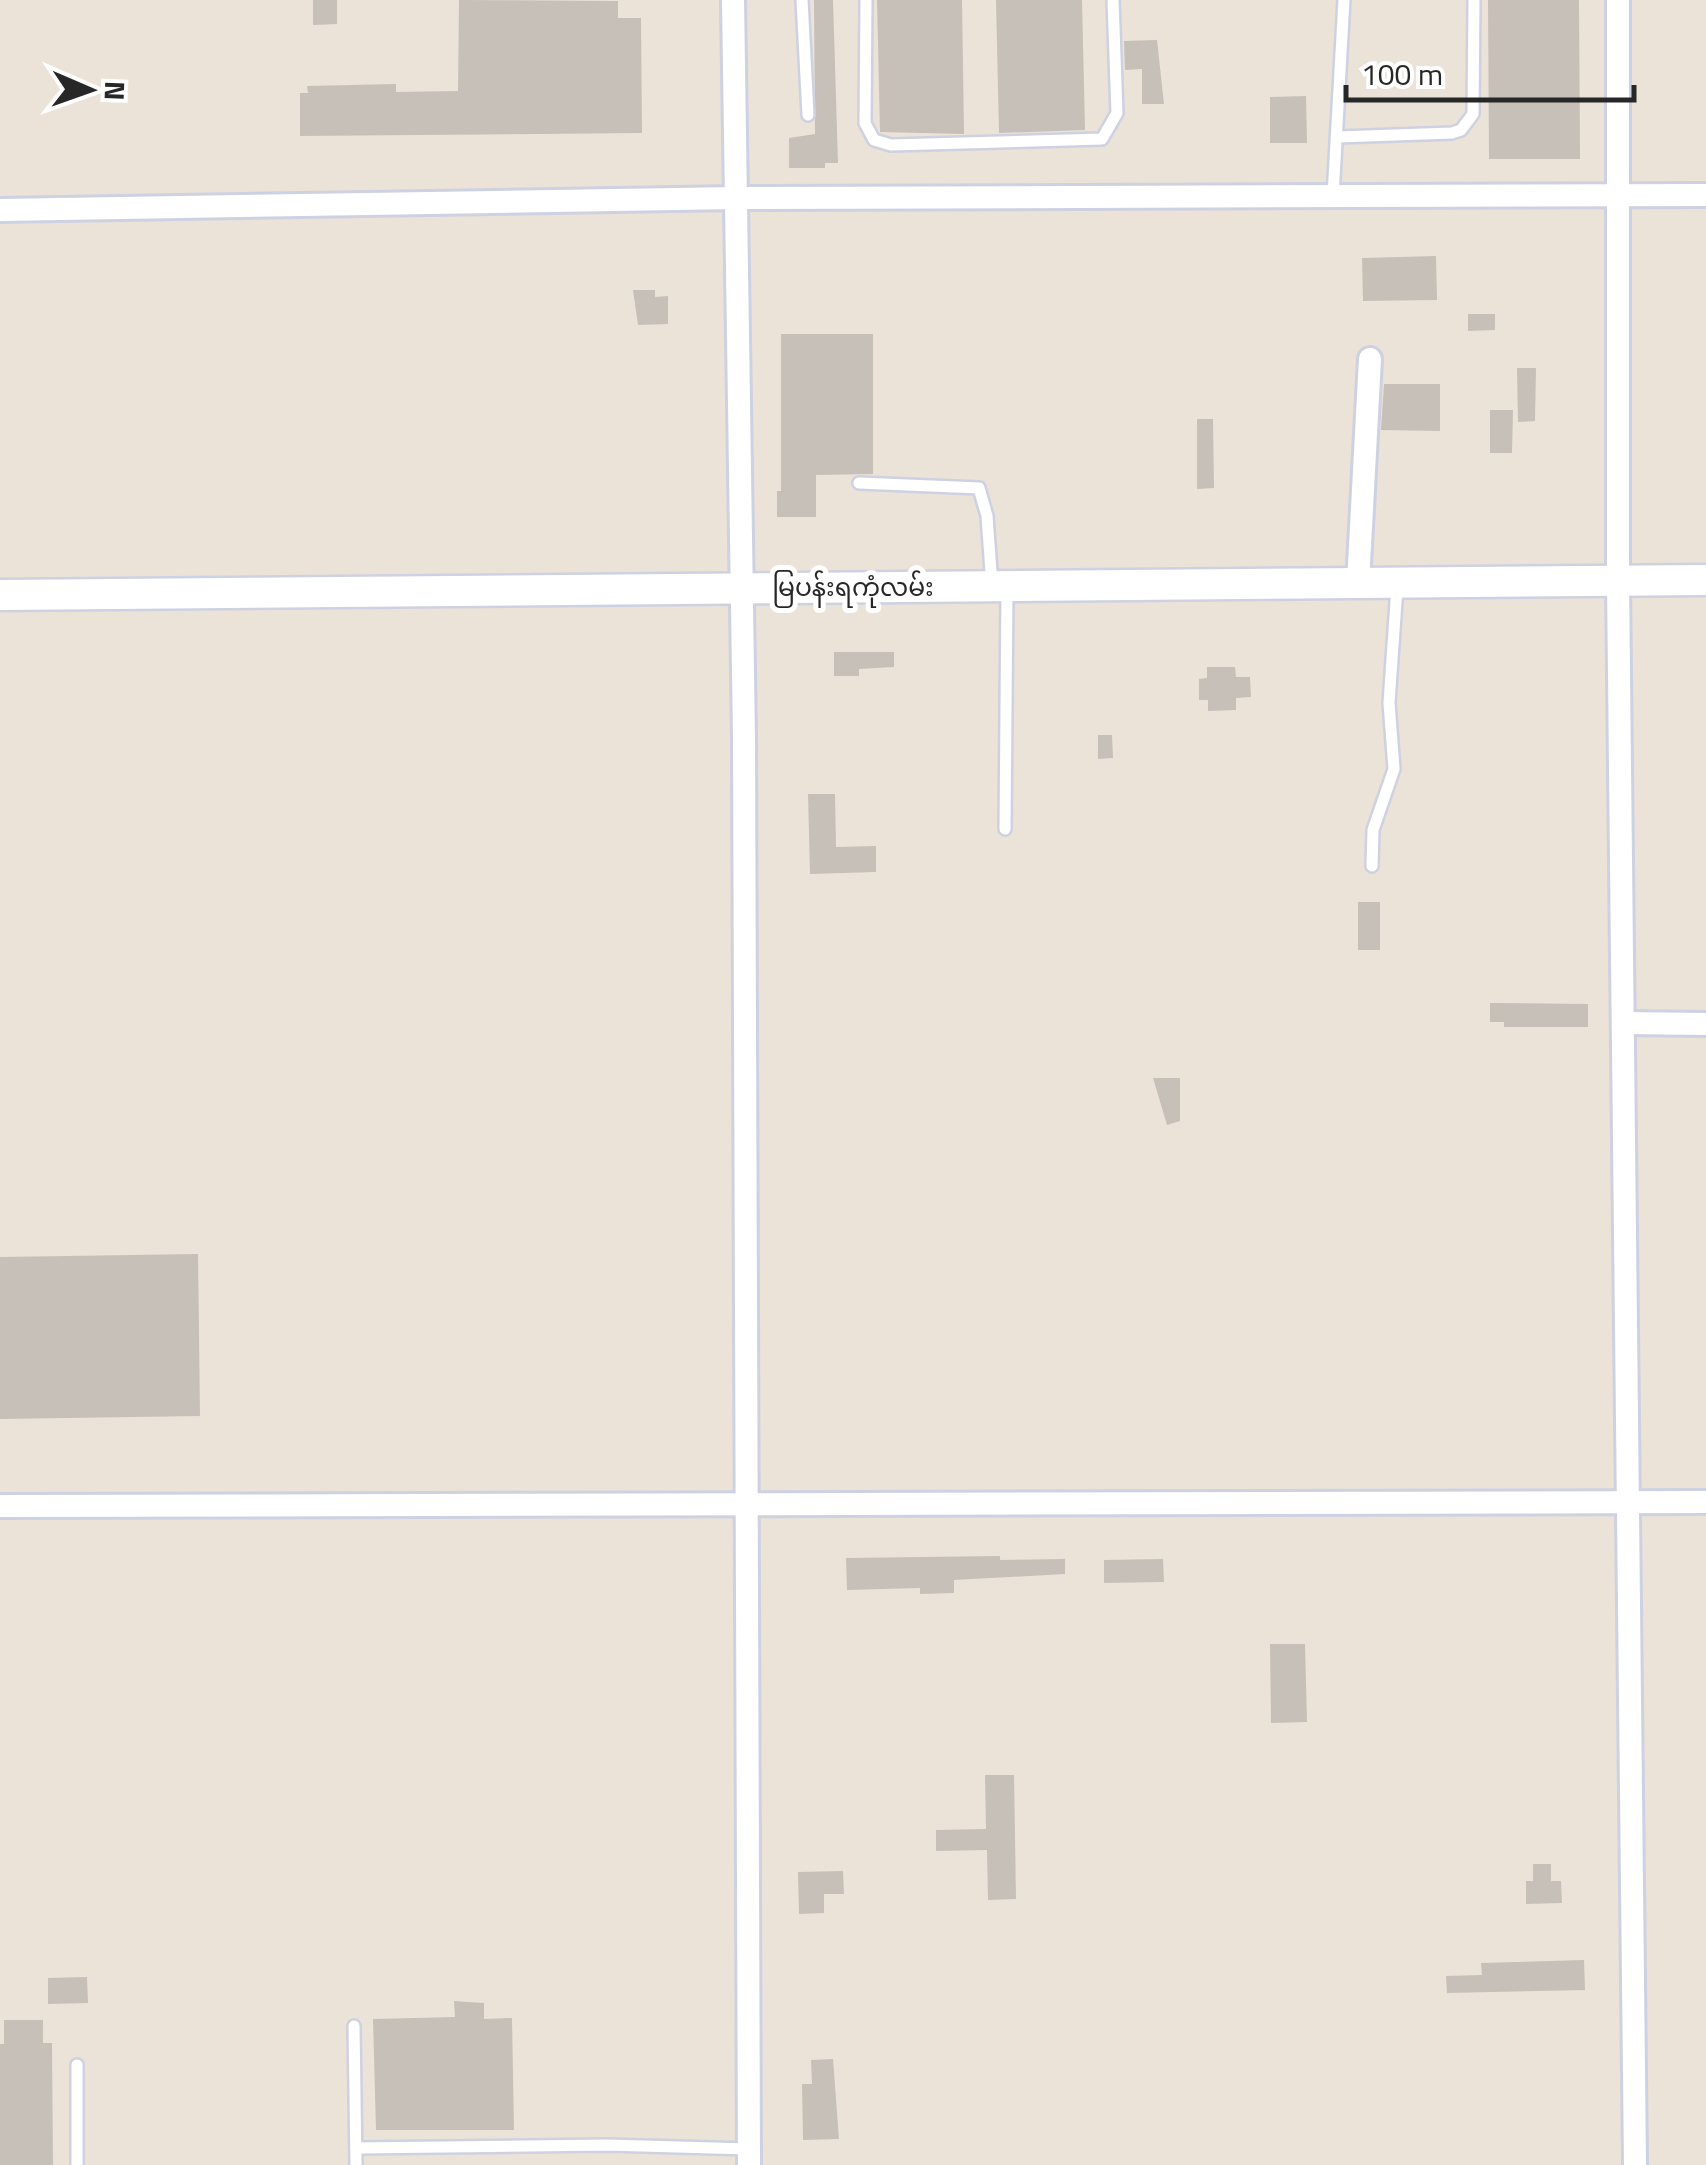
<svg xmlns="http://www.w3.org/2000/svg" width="1706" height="2165" font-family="'Titillium Web','Noto Sans Myanmar',sans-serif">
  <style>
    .building { fill: #c6c0b8 }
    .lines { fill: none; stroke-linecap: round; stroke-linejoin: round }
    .lane-casing { stroke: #ced1e1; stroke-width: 16 }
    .street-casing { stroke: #ced1e1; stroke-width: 28 }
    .secondary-casing { stroke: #ced1e1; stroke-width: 35 }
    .lane { stroke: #fff; stroke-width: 11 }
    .street { stroke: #fff; stroke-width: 22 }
    .secondary { stroke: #fff; stroke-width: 30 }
    .labels { text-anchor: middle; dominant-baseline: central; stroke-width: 10; stroke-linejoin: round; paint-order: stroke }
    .street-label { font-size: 25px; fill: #272727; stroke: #fff }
  </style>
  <rect width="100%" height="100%" fill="#ebe3d8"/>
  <g class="building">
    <path d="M313,0H337V24L313,25Z"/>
    <path d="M459,0L618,1V18H641L642,133L300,136V93H308L307,86L396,84V92L458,91Z"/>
    <path d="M814,0H833L838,163H825V168H789V138L815,134Z"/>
    <path d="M877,0H962L964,134L880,132Z"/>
    <path d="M996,0H1082L1085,130L999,133Z"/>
    <path d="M1488,0H1579L1580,159H1489Z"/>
    <path d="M1157,40L1164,104H1142V69L1125,70L1124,41Z"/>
    <path d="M1306,96L1307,143H1270V97Z"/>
    <path d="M1436,256L1437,300L1363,301L1362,258Z"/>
    <path d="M633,290H655V297L668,296V324L638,325Z"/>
    <path d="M1468,314H1495V330L1468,331Z"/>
    <path d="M781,334H873V474L816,475V517H777V491H781Z"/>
    <path d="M1517,368H1536L1535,421L1518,422Z"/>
    <path d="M1384,384H1440V431L1381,430Z"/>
    <path d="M1490,410H1513L1512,453H1490Z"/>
    <path d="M1197,419H1213L1214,488L1197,489Z"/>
    <path d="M834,652H894V667L859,669V676H834Z"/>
    <path d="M1207,667H1235L1236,677H1250L1251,697L1236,698V710L1208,711V700H1199V679L1207,678Z"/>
    <path d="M1098,735H1112L1113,758L1098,759Z"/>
    <path d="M808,794H835L836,847L876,846V872L810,874Z"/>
    <rect x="1358" y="902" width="22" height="48"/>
    <path d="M1490,1003L1588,1004V1027H1504V1022H1490Z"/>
    <path d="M1153,1078H1180V1121L1167,1125Z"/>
    <path d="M198,1254L200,1416L0,1419V1257Z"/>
    <path d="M1000,1556V1560L1065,1559V1574L954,1580V1593L920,1594V1588L847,1590L846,1558Z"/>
    <path d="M1163,1559L1164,1582L1104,1583V1560Z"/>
    <path d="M1270,1644H1305L1307,1722L1271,1723Z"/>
    <path d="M985,1775H1014L1016,1899L988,1900L987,1850L936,1851V1830L986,1829Z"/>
    <path d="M1533,1864H1551V1881H1561L1562,1903L1526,1904V1881H1533Z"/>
    <path d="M843,1871L844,1894H824V1913L799,1914L798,1872Z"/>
    <path d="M1584,1960L1585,1990L1447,1993L1446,1976L1482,1975L1481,1963Z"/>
    <path d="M87,1977L88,2003L48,2004V1978Z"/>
    <path d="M454,2001L484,2003V2019L512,2018L514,2130H376L373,2019L455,2017Z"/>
    <path d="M4,2020H43V2043H52L53,2165H0V2044H4Z"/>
    <path d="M833,2059L839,2139L803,2140L802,2084H812L811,2060Z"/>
  </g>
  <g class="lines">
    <g class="lane-casing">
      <g id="lane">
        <path d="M802,0L808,115"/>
        <path d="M866,0L865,123L874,140L891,145L1102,139L1117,113L1113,0"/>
        <path d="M1338,137L1452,133L1461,130L1473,114L1474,0"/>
        <path d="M1333,196L1344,0"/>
        <path d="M859,483L979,488L987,516L992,586"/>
        <path d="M1005,829L1007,590"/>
        <path d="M1372,866L1373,830L1394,769L1389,703L1397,587"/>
        <path d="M354,2026L356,2165"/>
        <path d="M356,2148L607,2145L749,2149"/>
        <path d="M77,2165V2065"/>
      </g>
    </g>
    <g class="street-casing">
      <g id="street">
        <path d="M733,0L744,739L749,2165"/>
        <path d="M1618,0V581L1635,2165"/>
        <path d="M0,210L736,198L1706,195"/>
        <path d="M1358,583L1370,359"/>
        <path d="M1623,1023L1706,1024"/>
        <path d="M0,1506L1706,1502"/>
      </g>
    </g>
    <g class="secondary-casing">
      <path id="secondary" d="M0,595L1706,580"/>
    </g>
    <use href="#lane" class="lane"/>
    <use href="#street" class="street"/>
    <use href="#secondary" class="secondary"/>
  </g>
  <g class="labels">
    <g class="street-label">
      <text x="853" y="587">မြပန်းရကုံလမ်း</text>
    </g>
  </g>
  <g transform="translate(90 90) rotate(92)" stroke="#ffffff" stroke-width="8" paint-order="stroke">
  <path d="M0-8L18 38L0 25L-18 38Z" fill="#272727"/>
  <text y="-15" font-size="28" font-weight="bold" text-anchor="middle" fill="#272727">N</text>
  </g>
  <path d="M1346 85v15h288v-15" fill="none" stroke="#272727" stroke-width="5"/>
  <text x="1361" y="85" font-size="30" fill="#272727" stroke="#ffffff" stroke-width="8" paint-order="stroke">100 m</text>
</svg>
